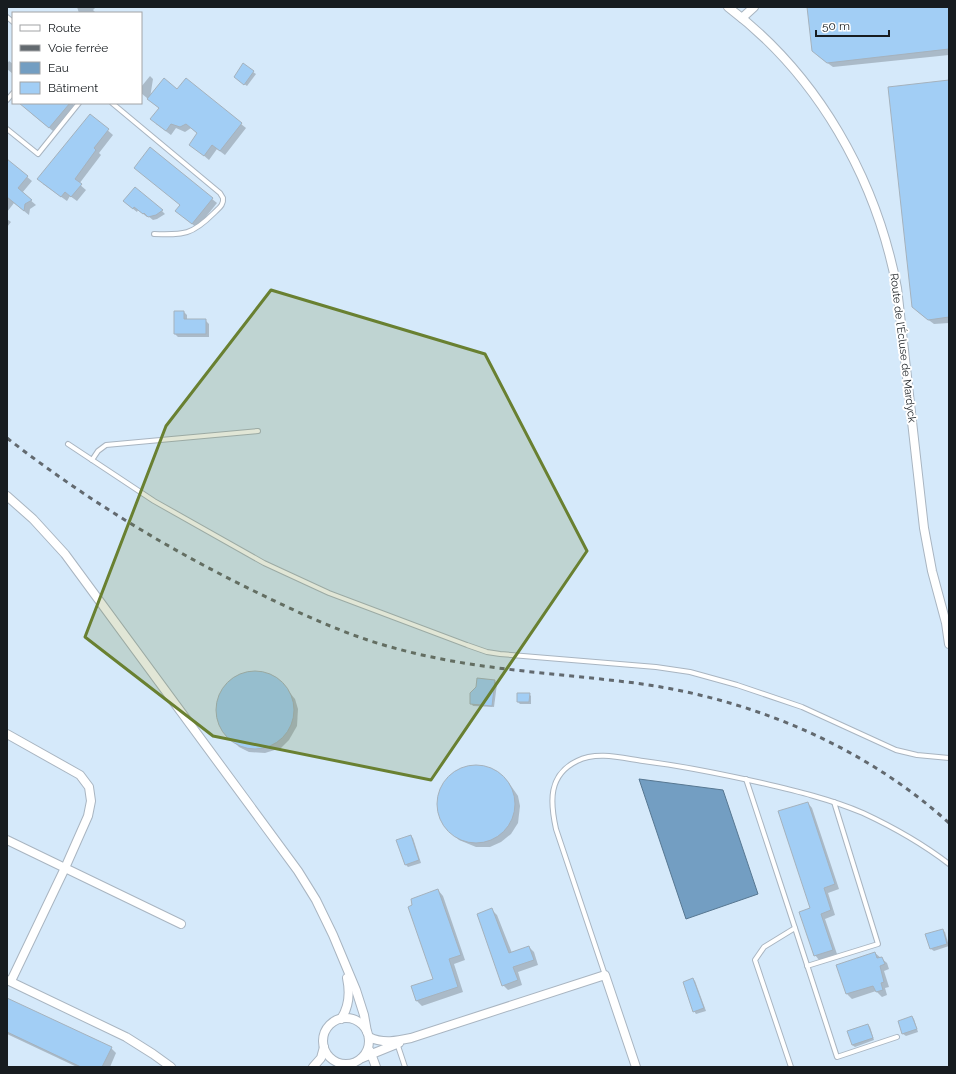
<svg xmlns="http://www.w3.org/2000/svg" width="956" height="1074" font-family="Raleway,sans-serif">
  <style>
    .built { fill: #d5e9fa; fill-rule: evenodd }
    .water { fill: #739ec2; stroke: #577791 }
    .shadow { fill: #0003 }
    .building { fill: #a2cef5; stroke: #a5b2bd }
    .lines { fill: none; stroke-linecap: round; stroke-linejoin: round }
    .service-casing { stroke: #a9b5c1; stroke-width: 6 }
    .minor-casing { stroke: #a9b5c1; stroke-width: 10 }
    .service { stroke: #fff; stroke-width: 4 }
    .minor { stroke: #fff; stroke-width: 8 }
    .rail { stroke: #62696f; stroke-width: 3; stroke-dasharray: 5 5; stroke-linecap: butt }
    .marked { fill: #698031; fill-opacity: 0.2; stroke: #698031; stroke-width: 3; stroke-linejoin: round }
    .labels { text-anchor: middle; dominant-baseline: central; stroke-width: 4; stroke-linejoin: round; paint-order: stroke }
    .street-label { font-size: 11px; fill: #171c20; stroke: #fff }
  </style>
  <rect width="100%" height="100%" fill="#e8f3fd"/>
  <path class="built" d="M7,7H949V1067H7ZM13,13H141V103H13Z"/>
  <path class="water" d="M639,779L723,790L758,894L686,919Z"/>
  <g class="shadow">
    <path d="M77,7H96L93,10L95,12L94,13H79Z"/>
    <path d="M808,7H949V55L833,67L818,56Z"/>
    <path d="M9,61L13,64V74L7,69V64Z"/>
    <path d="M253,72L256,74L247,86L237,79Z"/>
    <path d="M150,76L153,79L150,98L177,91L186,80L246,128L225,155L217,149L209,160L190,144L198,134L191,128L185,132L176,128L171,135L156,124L160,109L141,93V87Z"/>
    <path d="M949,81V323L934,324L918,312Z"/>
    <path d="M23,103H72L74,105L53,131L32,114Z"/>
    <path d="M90,115L113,135L99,153L101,155L79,184L86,190L77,201L70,196L67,201L43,184Z"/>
    <path d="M7,160L32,181L22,193L36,205L30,209L29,215L14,203L7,212Z"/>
    <path d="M135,188L162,211L165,214L157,219L153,220L148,216L147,217L138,210L137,212L128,205L124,201Z"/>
    <path d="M212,199L217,203L197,228L181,215Z"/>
    <path d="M7,219L11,222L7,227Z"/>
    <path d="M184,312L187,315V320H205L209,324V337H178L175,334Z"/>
    <path d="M247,672L264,673L279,680L295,699L298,709L297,726L289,740L281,748L265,753L249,752L239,747L222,729L217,713L219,696L228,683L237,676Z"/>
    <path d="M495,681L497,684L494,707L473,706L471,703L477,688Z"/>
    <path d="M529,694L531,696V704H520L518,702Z"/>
    <path d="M469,766H483L496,771L509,783L518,796L520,806L518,823L511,834L501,842L490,847H476L459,840L446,827L439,811V796L444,783L456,771Z"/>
    <path d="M808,803L812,808L839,889L828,893L835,915L825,919L837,954L819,960L815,955L811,909Z"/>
    <path d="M410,836L413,838L421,863L408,867L406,865L398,840Z"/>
    <path d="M438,890L443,896L465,960L454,964L463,992L422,1006L417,1001L413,986L434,979Z"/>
    <path d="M492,910L497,915L512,953L529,947L534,952L538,965L518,972L522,985L508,990L503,985Z"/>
    <path d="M942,930L945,932L949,946L934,951L931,949L927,935Z"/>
    <path d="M875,953L887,963L889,969L884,971L889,987L885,988L887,995L882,997L876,991L852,999L847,994L838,966Z"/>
    <path d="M693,979L695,981L706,1011L696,1014L694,1011Z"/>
    <path d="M7,999L111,1048L116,1053L110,1067H77L7,1034Z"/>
    <path d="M912,1017L914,1019L918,1032L906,1036L903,1034Z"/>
    <path d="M868,1025L870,1027L874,1040L855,1047L852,1045Z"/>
  </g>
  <g class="building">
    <path d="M807,7H949V49L827,63L812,51Z"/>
    <path d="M243,63L254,71L244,85L234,77Z"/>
    <path d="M164,78L177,89L186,78L242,123L220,151L212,145L204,156L189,145L197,133L186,124L180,127L171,124L166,131L150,119L159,108L147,99Z"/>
    <path d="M949,80V317L928,320L912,307L888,87Z"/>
    <path d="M19,103H70L49,128Z"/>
    <path d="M90,114L109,129L94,148L96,150L75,179L82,184L71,197L65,192L61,197L37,179Z"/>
    <path d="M150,147L213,198L192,224L175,211L180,205L134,168Z"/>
    <path d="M7,159L28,176L18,188L32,200L25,204L24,211L7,197Z"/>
    <path d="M135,187L163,210L156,215L148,217L144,213L143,214L134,207L133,209L123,201Z"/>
    <path d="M174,311H184V319H206V334H174Z"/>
    <circle cx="255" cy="710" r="39"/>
    <path d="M477,678L495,680L492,706L470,704V693L476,687Z"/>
    <path d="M517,693H530L529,702H517Z"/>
    <circle cx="476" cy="804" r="39"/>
    <path d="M808,802L835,884L824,888L831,910L821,914L833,950L814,956L799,912L810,908L778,811Z"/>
    <path d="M411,835L419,860L405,865L396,840Z"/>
    <path d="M438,889L461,955L449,959L458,987L416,1001L411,986L433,979L408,907L412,905L411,899Z"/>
    <path d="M492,908L509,953L529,946L534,960L513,967L518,980L502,986L477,914Z"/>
    <path d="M943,929L947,944L930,949L925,934Z"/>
    <path d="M875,952L877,958L882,957L885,964L880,966L884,982L881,983L883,990L876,992L873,986L846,994L836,965Z"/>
    <path d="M693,978L704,1008L693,1012L683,982Z"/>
    <path d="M7,998L112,1047L102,1067H81L7,1032Z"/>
    <path d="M912,1016L917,1029L902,1034L898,1021Z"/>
    <path d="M868,1024L873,1038L852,1045L847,1031Z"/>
  </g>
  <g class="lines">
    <g class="service-casing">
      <g id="service">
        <path d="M7,17L13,22"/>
        <path d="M7,100L13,93"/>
        <path d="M112,103L220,193L223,198C224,205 219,208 214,213C192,235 184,235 154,234"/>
        <path d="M7,129L38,154L79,103"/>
        <path d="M68,444L154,501L264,563L329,593L467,645L487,652L500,654L656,667L690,672L737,685L802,707L896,750L917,755L949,758"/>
        <path d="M92,460L98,451L106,445L258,431"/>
        <path d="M746,779L795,928L764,947L755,960L791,1067"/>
        <path d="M795,928L837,1057L897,1037"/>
        <path d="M807,966L878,944L834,802"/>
        <path d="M605,975L556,829C550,802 548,775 577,761C597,751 622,758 643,761C683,766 722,774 762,783C796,791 830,799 863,813C893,827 923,844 949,864"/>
        <path d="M397,1043L405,1067"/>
      </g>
    </g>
    <g class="minor-casing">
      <g id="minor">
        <path d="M728,7C818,75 876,178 897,288L924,528L932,571L946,623L949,644"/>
        <path d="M742,18L754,7"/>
        <path d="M7,496L33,519L65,554L298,871L316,900L333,935L356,990L364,1015L367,1032"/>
        <path d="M7,734L80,775L89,787L91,801L88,816L65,868L11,981"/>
        <path d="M7,840L181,924"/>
        <path d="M7,980L126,1037L153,1054L171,1067"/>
        <circle cx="346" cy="1041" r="23"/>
        <path d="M341,1019C349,1007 350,992 347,978"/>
        <path d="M369,1037C383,1044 397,1041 411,1038L605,975L636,1067"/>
        <path d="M370,1051L376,1067"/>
        <path d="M362,1058L399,1043"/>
        <path d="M313,1067L321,1058L324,1047"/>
      </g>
    </g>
    <use href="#service" class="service"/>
    <use href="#minor" class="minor"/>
    <path class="rail" d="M7,438C84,498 166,548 254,591C301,614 348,636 398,649C475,670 556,673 635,683C749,698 863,745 949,823"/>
  </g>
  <path class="marked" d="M271,290L485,354L587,551L431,780L213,736L85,637L166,426Z"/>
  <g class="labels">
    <g class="street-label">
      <text transform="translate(903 348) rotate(83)">Route de l'Écluse de Mardyck</text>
    </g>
  </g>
  <rect width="956" height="1074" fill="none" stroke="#171c20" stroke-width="16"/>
  <rect x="12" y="12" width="130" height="92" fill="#ffffff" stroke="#a2a4a6"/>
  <rect x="20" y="25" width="20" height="6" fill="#ffffff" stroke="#a2a4a6"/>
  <text x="48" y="32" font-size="12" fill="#171c20">Route</text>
  <rect x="20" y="45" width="20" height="6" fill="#62696f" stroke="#a2a4a6"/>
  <text x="48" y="52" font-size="12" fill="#171c20">Voie ferrée</text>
  <rect x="20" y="62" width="20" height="12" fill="#739ec2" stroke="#a2a4a6"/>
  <text x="48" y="72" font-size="12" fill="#171c20">Eau</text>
  <rect x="20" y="82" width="20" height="12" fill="#a2cef5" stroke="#a2a4a6"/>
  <text x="48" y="92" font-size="12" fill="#171c20">Bâtiment</text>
  <path d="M816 30v6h73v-6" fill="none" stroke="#171c20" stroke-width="2"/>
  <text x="822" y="30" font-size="12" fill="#171c20" stroke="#ffffff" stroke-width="3" paint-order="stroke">50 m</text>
</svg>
